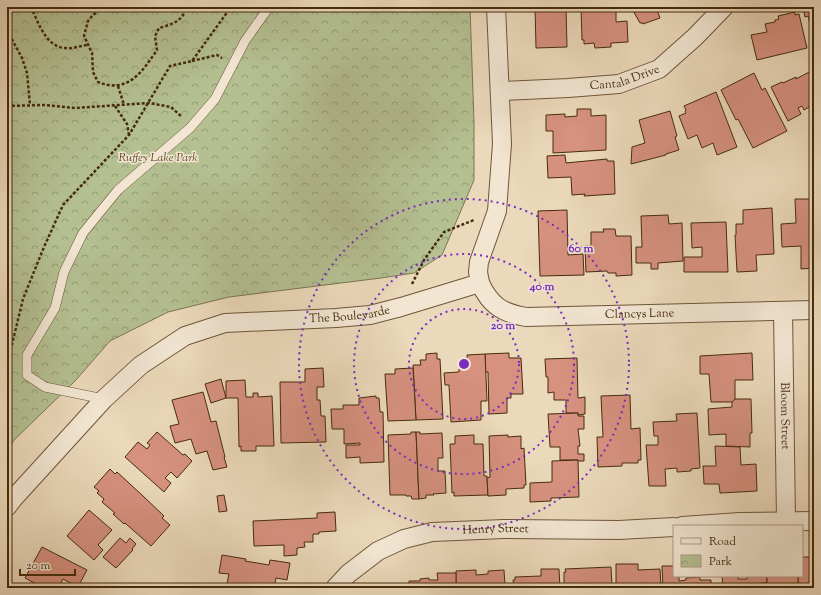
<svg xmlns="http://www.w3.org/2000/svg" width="821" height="595" font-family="'Sorts Mill Goudy',serif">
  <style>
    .park { fill: url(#park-crowns); stroke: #7d7650 }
    .building { fill: #d6917f; stroke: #462b0d }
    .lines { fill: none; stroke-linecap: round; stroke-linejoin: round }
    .lane-casing { stroke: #6f5638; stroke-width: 10 }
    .street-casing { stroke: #6f5638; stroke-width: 20 }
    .path { stroke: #462b0d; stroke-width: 2.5; stroke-dasharray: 3 2; stroke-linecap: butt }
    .lane { stroke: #f2e6d3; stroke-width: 9 }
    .street { stroke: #f2e6d3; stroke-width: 18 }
    .ring { fill: none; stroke: #7b2cbf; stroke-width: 2; stroke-dasharray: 2 4 }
    .labels { text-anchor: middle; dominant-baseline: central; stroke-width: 3; stroke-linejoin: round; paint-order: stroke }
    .street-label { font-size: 12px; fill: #462b0d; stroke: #f2e6d3 }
    .park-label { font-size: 12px; font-style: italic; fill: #5c4928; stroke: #f2e6d3 }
    .centre { fill: #7b2cbf; stroke: #f2e6d3; stroke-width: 2 }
    .ring-label { font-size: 12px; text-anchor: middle; font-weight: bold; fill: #7b2cbf; stroke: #f2e6d3; stroke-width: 3; stroke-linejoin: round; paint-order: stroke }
  </style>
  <defs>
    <pattern id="park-crowns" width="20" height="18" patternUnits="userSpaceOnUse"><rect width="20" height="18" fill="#b4c092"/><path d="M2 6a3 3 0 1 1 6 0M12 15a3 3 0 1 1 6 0" fill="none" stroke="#949c76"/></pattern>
  </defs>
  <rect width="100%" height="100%" fill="#ebd9bb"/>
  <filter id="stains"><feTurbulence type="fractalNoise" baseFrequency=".005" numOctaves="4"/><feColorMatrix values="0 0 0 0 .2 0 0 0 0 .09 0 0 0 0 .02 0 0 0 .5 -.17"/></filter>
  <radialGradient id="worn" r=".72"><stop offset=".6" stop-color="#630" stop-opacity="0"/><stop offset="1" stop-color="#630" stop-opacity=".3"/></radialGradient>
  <path class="park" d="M7,7H470L474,122V180L442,255L414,273L381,278L229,297L168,312L110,341L75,381L14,440L7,452Z"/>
  <g class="building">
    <path d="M535,7H566L567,47L536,48Z"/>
    <path d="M581,7H607V10H616V22L627,21L628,42L611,43V47L595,48L594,43L584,44V40H582Z"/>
    <path d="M631,7H656L660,18L643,24V23H640Z"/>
    <path d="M803,7H814V41L808,16L805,17Z"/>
    <path d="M795,12V15L799,14L807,48L757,60L751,35L767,32L765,24L775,22V20L779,19L778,16Z"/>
    <path d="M813,70L814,73V104L804,110L802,106L798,108L801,114L788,121L771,87L782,82L783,83L796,77V79Z"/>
    <path d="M754,73L762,90L765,88L787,131L753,148L738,119L736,120L721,90Z"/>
    <path d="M716,92L737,147L717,155L713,143L702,148L697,135L688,139L679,116L686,113L685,111L686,110L684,106Z"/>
    <path d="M577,109H591V116L606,115V150L553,153V131H546V115L565,114V117L577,116Z"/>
    <path d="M670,111L677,136L675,137L679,150L666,154V155L631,164L632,147L645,143L639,120Z"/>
    <path d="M565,155L566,163L607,159V161H614L615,194L584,196L585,194L572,195L571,177L548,178L547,156Z"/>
    <path d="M795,199H814V268L801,269V246L782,247L781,224L796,223Z"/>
    <path d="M772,208L774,254L756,255L757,271L737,272L735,235H736V224H743V210Z"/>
    <path d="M567,210L568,255L583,254L584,275L540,276L538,211Z"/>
    <path d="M668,215L669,224L682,223L683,261L658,263V269H651V263H636V247H642L641,216Z"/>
    <path d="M726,222L728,272H684V257H702V247L692,248L691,223Z"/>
    <path d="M603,229H615L616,236H631L632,275L616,276V273H608L607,271L586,272L585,246H591V232H604Z"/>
    <path d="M437,353V359H440L443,419L416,420L413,365H421L420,360H426V354Z"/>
    <path d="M509,353V358H521L523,394H511V398H507V413L489,414L488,372H485V354Z"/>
    <path d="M752,353L753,380H735V399L732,402H711L709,374H700V356Z"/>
    <path d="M485,354L487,401H481V420L451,422L449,385H445L444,373L459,372V369L468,368L467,355Z"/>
    <path d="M577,358L578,398L585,397V414L578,415V413H566V400H554V392L548,393V377H546L545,359Z"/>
    <path d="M323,368L324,387H317V400H320L321,416H325L326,442L281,443L280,382H305V369Z"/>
    <path d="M413,368L416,420L388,421L385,374H395V369Z"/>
    <path d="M221,379L226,398L211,403L205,384Z"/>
    <path d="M245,380L246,397H253V393H258V397L272,396L274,446H256V451H241V446L239,447L238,398H226V381Z"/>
    <path d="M203,392L211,422L216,421L225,457H224L227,467L213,470L207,451L196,454L191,439L175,443L170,426L179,424L172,400Z"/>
    <path d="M630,395L631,429L640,428L641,460H638V463H622V466L598,467L597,437H603L601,396Z"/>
    <path d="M376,396V398H379L380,412H383L384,462L360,463V457L346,458V445H360V443L344,444V429H332L331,409H343V405H359V398Z"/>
    <path d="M735,399H751L752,433H750V447L726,446V434L709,435L708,409L732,407V402Z"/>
    <path d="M578,413V416H584V429H578L580,446H578V454H584V461H578V460H560V447H550L548,414Z"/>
    <path d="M697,413L700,468L691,469V471L677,472V468L665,469L666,486H649L646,445H658V436H654L653,422L677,421L676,414Z"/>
    <path d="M157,432L183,455L185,454L192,461L177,478L171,472L165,478L171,483L164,492L125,457L138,442L147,449L150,445L147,443Z"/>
    <path d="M411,432H416L419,499H412L411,496H406V495H390L388,435L411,434Z"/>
    <path d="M416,432H420V434L442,433L443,458H438V471H445L446,493L433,494L434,495H426V498L419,499Z"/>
    <path d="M474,435V444H483L484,476H487L488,495L454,496V492L452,493L450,444H455V436Z"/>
    <path d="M508,435V437L521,436V449L524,448L526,485H524V488L506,489V495L488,496L487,478L490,477L489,436Z"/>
    <path d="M715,446L740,447L741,465L756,464L757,491L720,493L719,484H704L703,466H716Z"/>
    <path d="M578,460L579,497L551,498V501L530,502V483L552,482V461Z"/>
    <path d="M110,469L115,474L117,472L143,496L164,516L162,518L170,525L151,546L125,523L124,524L113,514L115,513L102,502L104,499L97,493L99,491L94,487Z"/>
    <path d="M224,495L227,511L219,512L217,496Z"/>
    <path d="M89,510L112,530L98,545L103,550L94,560L67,536Z"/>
    <path d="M335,512L336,531L319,532V534H313V542H304L305,547L297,548V555L284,556V545L254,546L253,521L317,518V513Z"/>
    <path d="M120,538L126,543L130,538L136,544L132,549L133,550L116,568L103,557Z"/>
    <path d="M42,547L87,570L78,587L63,579L58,588H37L38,585L25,578Z"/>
    <path d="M222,555L246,559L245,561L269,565L270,560L290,563L287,580L276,578L274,588H226L229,574L219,573Z"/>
    <path d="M802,557H812V559L814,558V588H798V576H802Z"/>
    <path d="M616,564H638V570L660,569L661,588H616Z"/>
    <path d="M662,566H674V576H679V581L686,580V578L700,577V580H711V588H663Z"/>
    <path d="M611,567L612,586H599L600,588H564V572H566L565,569Z"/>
    <path d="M541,569H559L560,588H514L513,580H515V577L541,576Z"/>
    <path d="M476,570V575L488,574V571L504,570L505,586L503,588H456V571Z"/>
    <path d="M437,573H456V588H402V584H409V581H420V579L429,578V580H438Z"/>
    <path d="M722,576H738V579H747V576H767V583H761V588H723Z"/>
    <path d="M767,576H798V588H771V586H767Z"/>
  </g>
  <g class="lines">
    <g class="lane-casing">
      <path id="lane" d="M104,399L45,387L27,375V355L55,308L64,272L83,233L118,190L190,128L215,99L245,41L269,7"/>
    </g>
    <g class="street-casing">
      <g id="street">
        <path id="s1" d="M500,91L568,88L619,84L659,69L695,37L724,7"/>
        <path id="s2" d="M480,283C490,305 502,313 526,317L814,310"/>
        <path id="s3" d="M783,311L786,521"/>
        <path id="s4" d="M7,507L13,499L104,399L141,365L185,336L225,323L336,318L370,315L401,307L480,283L478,272L479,262L497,211L502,144L496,7"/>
        <path d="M682,526L740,522L814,521"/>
        <path id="s5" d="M335,588L348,574L378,551L404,539L432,532L504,529L619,530L674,527"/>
      </g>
    </g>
    <g class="path">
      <path d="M31,7C38,22 46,47 65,48C72,49 80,46 87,45"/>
      <path d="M104,7L93,15L88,21L84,36L92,53L93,72L98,82C128,94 142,72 157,50L155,36L159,28C170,25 185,21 185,7"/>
      <path d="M7,30L22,58L27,73L30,105"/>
      <path d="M192,61L217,55L222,58"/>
      <path d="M118,86L124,105"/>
      <path d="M7,106L44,105L75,108L149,103L171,107L182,117"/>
      <path d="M115,106L127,124L129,135"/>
      <path d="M412,284L424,260L444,232L474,220"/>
      <path d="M7,365L23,299L44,247L63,205L129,135L170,66L192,61L231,7"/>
    </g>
    <use href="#lane" class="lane"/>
    <use href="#street" class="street"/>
  </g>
  <g class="ring">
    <circle cx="464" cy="364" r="55"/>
    <circle cx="464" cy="364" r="110"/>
    <circle cx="464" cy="364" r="165"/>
  </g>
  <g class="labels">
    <g class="street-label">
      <text stroke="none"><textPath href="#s1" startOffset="126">Cantala Drive</textPath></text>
      <text stroke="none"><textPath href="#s4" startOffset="415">The Boulevarde</textPath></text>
      <text stroke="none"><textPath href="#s2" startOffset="174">Clancys Lane</textPath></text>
      <text stroke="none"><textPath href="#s3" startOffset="105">Bloom Street</textPath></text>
      <text stroke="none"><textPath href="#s5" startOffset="178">Henry Street</textPath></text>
    </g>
    <g class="park-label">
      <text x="158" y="158">Ruffey Lake Park</text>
    </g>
  </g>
  <circle cx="464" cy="364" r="6" class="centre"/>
  <g class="ring-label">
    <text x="581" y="252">60 m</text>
    <text x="542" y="290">40 m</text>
    <text x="503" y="329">20 m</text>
  </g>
  <rect width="821" height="595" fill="none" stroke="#ebd9bb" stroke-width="24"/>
  <rect x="8" y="8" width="805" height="579" fill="none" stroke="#462b0d" stroke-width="2"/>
  <rect x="12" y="12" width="797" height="571" fill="none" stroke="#462b0d"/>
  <rect x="673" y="525" width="130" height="52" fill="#f2e6d3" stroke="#ad9b84"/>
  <rect x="681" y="538" width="20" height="6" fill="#f2e6d3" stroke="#ad9b84"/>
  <text x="709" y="545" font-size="12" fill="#462b0d">Road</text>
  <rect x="681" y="555" width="20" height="12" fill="url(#park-crowns)" stroke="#ad9b84"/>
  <text x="709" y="565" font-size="12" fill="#462b0d">Park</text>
  <path d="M20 569v6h55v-6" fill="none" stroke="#462b0d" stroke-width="2"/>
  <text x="26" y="569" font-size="12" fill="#462b0d" stroke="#f2e6d3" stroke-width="3" paint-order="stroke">20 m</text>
  <rect width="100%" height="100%" filter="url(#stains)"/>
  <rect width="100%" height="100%" fill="url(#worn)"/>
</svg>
